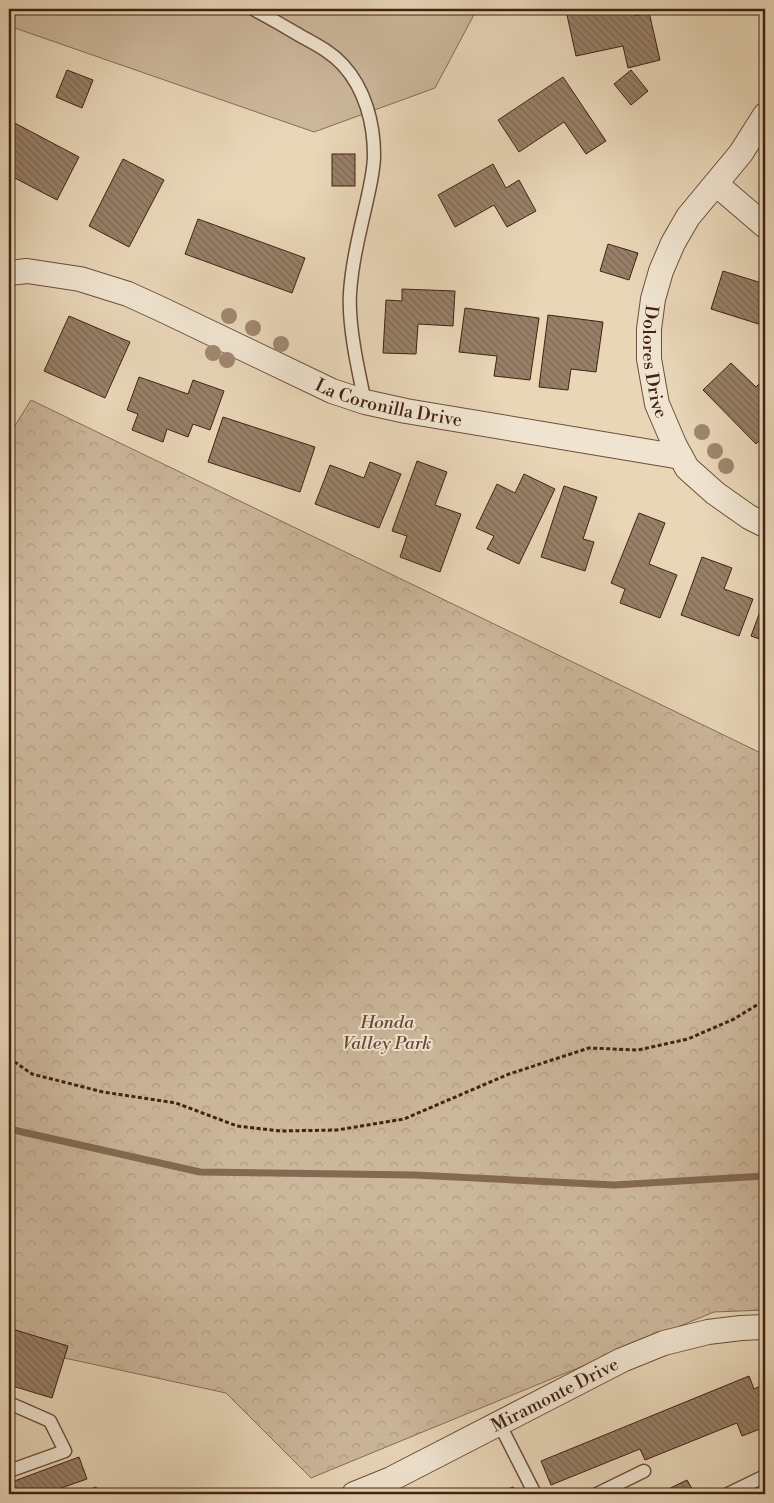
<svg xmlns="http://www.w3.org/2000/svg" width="774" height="1503" font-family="'Libre Bodoni',serif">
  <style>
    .green { fill: #ccb79b; stroke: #876c56 }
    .park { fill: url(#park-crowns); stroke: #876c56 }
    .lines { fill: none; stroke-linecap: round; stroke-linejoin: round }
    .stream { stroke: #846953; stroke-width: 7 }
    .building { fill: url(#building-back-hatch); stroke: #422212 }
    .service-casing { stroke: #6c4f3b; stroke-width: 15 }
    .minor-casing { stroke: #6c4f3b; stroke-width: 26 }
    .path { stroke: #422212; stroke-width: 3; stroke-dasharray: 4 2.5; stroke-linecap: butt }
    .service { stroke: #f0e4d0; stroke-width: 12 }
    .minor { stroke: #f0e4d0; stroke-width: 24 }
    .tree { fill: #9f876f }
    .labels { text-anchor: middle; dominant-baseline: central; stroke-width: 4; stroke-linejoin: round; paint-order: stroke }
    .street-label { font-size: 18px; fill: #422212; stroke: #f0e4d0 }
    .park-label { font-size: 18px; font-style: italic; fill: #644734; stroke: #f0e4d0 }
  </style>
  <defs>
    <pattern id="park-crowns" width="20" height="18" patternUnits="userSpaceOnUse" patternTransform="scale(1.25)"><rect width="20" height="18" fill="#ccb79b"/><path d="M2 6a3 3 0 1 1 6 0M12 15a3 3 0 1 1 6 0" fill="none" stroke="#b09d84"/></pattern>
    <pattern id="building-back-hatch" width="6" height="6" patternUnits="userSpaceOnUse" patternTransform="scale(1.25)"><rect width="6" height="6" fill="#988068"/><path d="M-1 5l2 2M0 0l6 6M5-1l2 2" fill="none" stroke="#7e6854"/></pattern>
  </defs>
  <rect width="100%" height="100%" fill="#e8d6b7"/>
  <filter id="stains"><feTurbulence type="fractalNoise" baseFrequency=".004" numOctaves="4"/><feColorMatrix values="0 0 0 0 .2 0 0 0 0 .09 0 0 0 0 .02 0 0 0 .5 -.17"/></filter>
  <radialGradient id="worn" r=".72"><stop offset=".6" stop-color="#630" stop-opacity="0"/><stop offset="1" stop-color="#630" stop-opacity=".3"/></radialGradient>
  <path class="green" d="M9,9H477L435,88L314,132L9,26Z"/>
  <path class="park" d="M31,400L765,755V1310L714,1312L311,1478L226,1393L9,1346V435Z"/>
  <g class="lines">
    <path class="stream" d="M9,1129L200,1172L415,1175L614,1185L765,1176"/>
  </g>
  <g class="building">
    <path d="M596,9H633L635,16L649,12L660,60L628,68L623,46L576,56L567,15Z"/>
    <path d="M67,70L93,80L82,108L56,97Z"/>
    <path d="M631,70L648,91L631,105L614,84Z"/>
    <path d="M563,77L606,141L586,154L564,122L519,152L498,120Z"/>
    <path d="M9,120L79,157L57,200L9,175Z"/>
    <rect x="332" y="154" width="23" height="32"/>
    <path d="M123,159L164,180L129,247L89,226Z"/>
    <path d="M493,164L506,188L519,180L536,211L507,227L494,205L455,227L438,195Z"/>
    <path d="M198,219L305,258L292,293L185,254Z"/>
    <path d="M608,244L638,253L629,280L600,271Z"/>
    <path d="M723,271L765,284V326L711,309Z"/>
    <path d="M402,289L455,291L453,326L418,324L416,354L383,353L386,300L402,301Z"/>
    <path d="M465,308L539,318L530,380L494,376L497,356L459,352Z"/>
    <path d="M548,315L603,322L596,372L571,369L568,390L539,387Z"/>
    <path d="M69,316L130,342L105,398L44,371Z"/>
    <path d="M731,363L756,387L765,378V435L756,444L703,390Z"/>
    <path d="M139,377L188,394L193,380L224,391L210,430L193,424L188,437L167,429L163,442L132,430L138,414L127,410Z"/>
    <path d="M223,417L315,447L300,492L208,462Z"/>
    <path d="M765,445V457L759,450Z"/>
    <path d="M417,461L447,472L435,505L461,514L440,572L400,557L407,536L392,531Z"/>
    <path d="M370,462L401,474L379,528L315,504L330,465L364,478Z"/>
    <path d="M524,474L555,489L519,564L487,549L494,536L476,528L497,484L515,493Z"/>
    <path d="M564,486L597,497L583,539L594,542L585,571L541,557Z"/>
    <path d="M639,513L665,523L649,564L677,575L660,618L620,603L625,589L611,583Z"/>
    <path d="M702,557L732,568L724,589L753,599L739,636L681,615Z"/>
    <path d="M765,598V641L751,636Z"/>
    <path d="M9,1328L68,1346L52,1398L9,1385Z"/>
    <path d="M749,1376L754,1389L765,1384V1427L742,1436L737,1423L645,1460L640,1449L551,1485L541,1461Z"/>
    <path d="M79,1457L87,1479L44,1494H9V1483Z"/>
    <path d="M687,1480L695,1494H658Z"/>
    <path d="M96,1487L99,1494H81L80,1493Z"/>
    <path d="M513,1487L516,1494H495Z"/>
  </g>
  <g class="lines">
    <g class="service-casing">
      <g id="service">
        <path d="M253,9C268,17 284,26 299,35C315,44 330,51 343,65C365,89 374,123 374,155C374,170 370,186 367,200C360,231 352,262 350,293C348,325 358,370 365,402"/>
        <path d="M9,1403L50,1421L65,1451L9,1471"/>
        <path d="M499,1423L535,1494"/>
        <path d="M597,1494L644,1471"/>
        <path d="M728,1494L765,1476"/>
      </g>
    </g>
    <g class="minor-casing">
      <g id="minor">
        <path id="s1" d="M765,115L741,153L688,217L673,243L661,271L653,299L649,329V359L657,404L675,446L687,468L715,493L749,517L765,525"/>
        <path d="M716,184L765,226"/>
        <path id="s2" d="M9,273L27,271L80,279L128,294L163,310L332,391L365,402L406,411L681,457"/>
        <path id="s3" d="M354,1494L391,1479L622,1360L664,1343L708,1332L741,1328L765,1327"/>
      </g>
    </g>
    <path class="path" d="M9,1058L32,1074L103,1092L176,1103L237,1126L280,1131L337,1130L404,1119L509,1074L589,1048L638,1050L688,1039L734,1019L765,1000"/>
    <use href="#service" class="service"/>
    <use href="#minor" class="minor"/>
  </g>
  <g class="tree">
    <circle cx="229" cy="316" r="8"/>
    <circle cx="253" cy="328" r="8"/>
    <circle cx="281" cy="344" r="8"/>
    <circle cx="213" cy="353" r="8"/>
    <circle cx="227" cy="360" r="8"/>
    <circle cx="702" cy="432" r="8"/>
    <circle cx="715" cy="451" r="8"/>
    <circle cx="726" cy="466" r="8"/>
  </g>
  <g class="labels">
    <g class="street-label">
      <text stroke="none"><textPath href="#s1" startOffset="281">Dolores Drive</textPath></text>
      <text stroke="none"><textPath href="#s2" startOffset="406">La Coronilla Drive</textPath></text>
      <text stroke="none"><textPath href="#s3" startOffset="224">Miramonte Drive</textPath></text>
    </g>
    <g class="park-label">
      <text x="387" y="1022">Honda<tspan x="387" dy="21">Valley Park</tspan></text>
    </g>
  </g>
  <rect width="774" height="1503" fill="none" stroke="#e8d6b7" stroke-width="30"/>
  <rect x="10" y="10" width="754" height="1483" fill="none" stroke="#422212" stroke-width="2.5"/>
  <rect x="15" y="15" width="744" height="1473" fill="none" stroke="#422212"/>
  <rect width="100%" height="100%" filter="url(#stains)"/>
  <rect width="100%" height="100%" fill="url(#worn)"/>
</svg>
